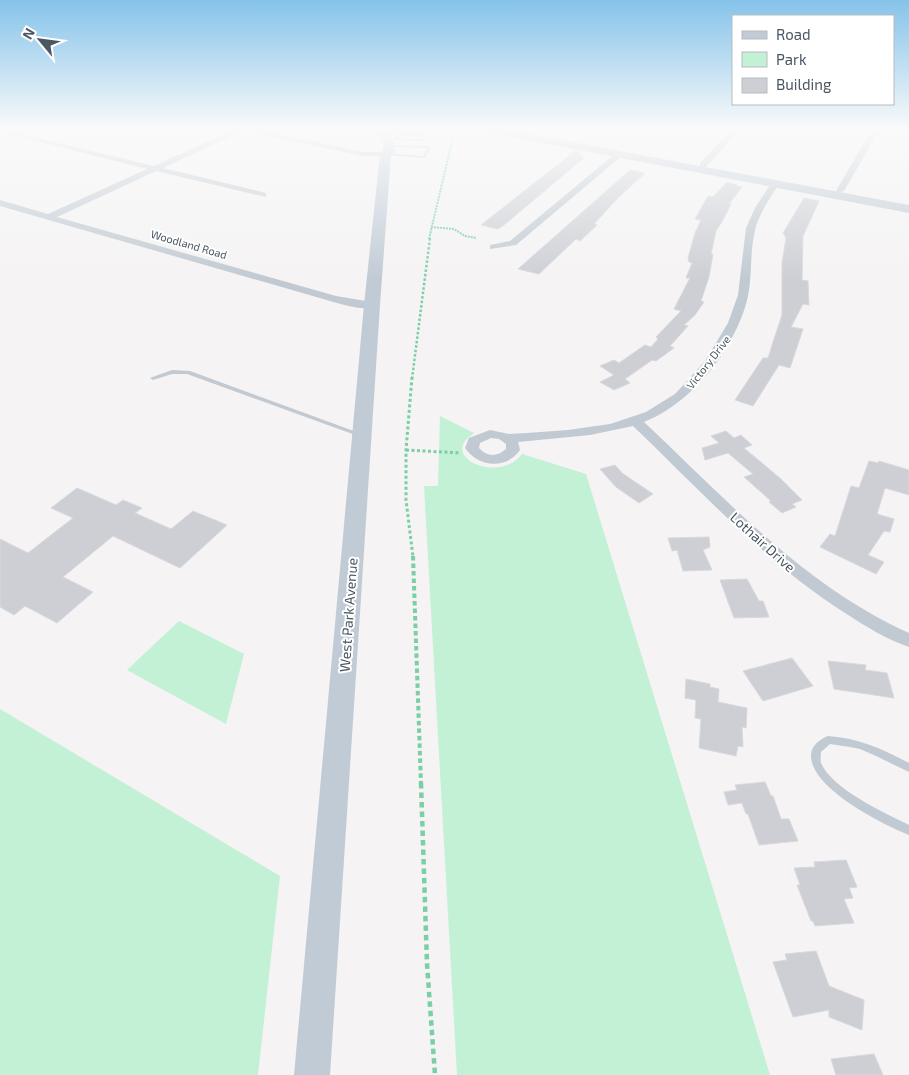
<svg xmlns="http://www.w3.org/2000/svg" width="909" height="1075" font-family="'Exo 2',sans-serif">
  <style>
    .green { fill: #c3f1d5 }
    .building { fill: #cdcfd5; stroke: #d7d9de }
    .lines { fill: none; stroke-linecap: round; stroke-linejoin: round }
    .path-far4 { stroke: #7ad0a6; stroke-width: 2; stroke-dasharray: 2 1; stroke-linecap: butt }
    .path-far3 { stroke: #7ad0a6; stroke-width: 2.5; stroke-dasharray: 2.5 2; stroke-linecap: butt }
    .path-far2 { stroke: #7ad0a6; stroke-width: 3; stroke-dasharray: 3 2.5; stroke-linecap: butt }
    .path-far1 { stroke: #7ad0a6; stroke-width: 4; stroke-dasharray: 4.5 3; stroke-linecap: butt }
    .path { stroke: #7ad0a6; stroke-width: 4.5; stroke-dasharray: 5.5 4; stroke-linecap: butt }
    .lane { fill: #c1cad2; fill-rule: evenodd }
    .street { fill: #c1cad2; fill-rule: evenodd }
    .secondary { fill: #c1cbd6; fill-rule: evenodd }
    .labels { text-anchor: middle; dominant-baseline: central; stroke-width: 4; stroke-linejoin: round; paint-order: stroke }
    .far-street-label { font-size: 11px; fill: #4a5661; stroke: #fff }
    .street-label { font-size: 14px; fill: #4a5661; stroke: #fff }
  </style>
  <rect width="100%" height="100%" fill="#f5f3f3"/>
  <g class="green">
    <path d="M440,416L474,433C471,436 467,438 465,441C450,463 503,481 522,454L586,474L770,1075H457L424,486H438Z"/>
    <path d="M179,621L244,654L226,724L127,670Z"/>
    <path d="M0,709L280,876L258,1075H0Z"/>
  </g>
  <g class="building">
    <path d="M403,129H426L424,137L402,136Z"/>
    <path d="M575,151L578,152L584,158L504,225L498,229L481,225Z"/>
    <path d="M630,170L645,173L617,199L594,224L597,225L580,241L576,239L539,274L518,269Z"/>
    <path d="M727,182L742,187L729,204H731L723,220L716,231L711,254H713L709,277L701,301L704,302L695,315L684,325L688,326L670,346L674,348L656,361L652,360L625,379L630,383L614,390L600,382L614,375L600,366L614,360L619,363L645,345L651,347L658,339L656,337L681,311L674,309L690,278H686L692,263L689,262L688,258L695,233L701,220L695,219L708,196L713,197Z"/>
    <path d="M804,198L819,201L803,236L802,280L808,281L809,305L803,304L791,327L803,329L790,368L779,365L753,406L735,400L763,358H768L774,339L782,315V263L786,238L783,233Z"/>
    <path d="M726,431L734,438L741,435L752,445L744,448L781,479L802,500L792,504L796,507L782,513L769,502L771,501L744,477L753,474L728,453L705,460L702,448L719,443L711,436Z"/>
    <path d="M869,461L878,463L879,461L909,470V495L885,488L877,514L894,519L890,532L884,531L868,555L884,562L876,574L820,547L830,534L835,536L851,486L859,488Z"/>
    <path d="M615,465L622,473L653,494L639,503L616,487L600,469Z"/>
    <path d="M77,488L116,505L123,500L142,508L135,513L171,529L193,511L227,525L180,568L113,536L63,577L93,592L57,623L25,606L14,615L0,607V539L28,553L73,518L51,508Z"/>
    <path d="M709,537L710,547L703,550L712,570L683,571L677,550L672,551L668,538Z"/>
    <path d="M747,579L759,601H763L769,617L734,618L720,580Z"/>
    <path d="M792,658L813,686L763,701L743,671Z"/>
    <path d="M828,661L866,665L865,670L887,673L894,698L834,689Z"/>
    <path d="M686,679L710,684V687L719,689L718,702L747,708L746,728L742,727L743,747L738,746L736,756L699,748L701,719L695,718L696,700L685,698Z"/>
    <path d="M765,782L771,796H773L781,819H789L798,841L759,845L748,814H746L742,803L728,805L724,792L737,790L735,785Z"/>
    <path d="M846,860L857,887L849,888L853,898L844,899L854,923L815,926L813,921H811L797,885H800L794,868L815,867L814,862Z"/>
    <path d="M816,951L829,986L864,1000L862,1030L829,1017V1010L793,1017L773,962L787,960L785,954Z"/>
    <path d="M874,1054L883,1075H836L831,1059Z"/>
  </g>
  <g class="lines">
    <g class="path-far4">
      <path d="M431,227L454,229L465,236L476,238"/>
      <path d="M429,239L454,133L450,129"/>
    </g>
    <path class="path-far3" d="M412,379L430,238"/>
    <g class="path-far2">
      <path d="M412,377L406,450V500L413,557"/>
      <path d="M406,450L461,453"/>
    </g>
    <path class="path-far1" d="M413,556L421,785"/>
    <path class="path" d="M421,783L427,964L435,1075"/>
    <g class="lane">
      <path d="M397,129H401L399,138L423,139L425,140L423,141L388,140L389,138H395Z"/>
      <path d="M388,145L429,146L431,147L426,157L424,158L386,155L384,154L386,153L423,156L427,148L389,147Z"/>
      <path d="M172,370L190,371L362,434L363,435L360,437L358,436L187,374H172L153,380L150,378Z"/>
      <path d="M828,736C858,738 883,749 909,763V772L876,756L860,749L850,747L830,744L821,752C821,755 820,760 821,763C832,789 885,813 909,825V835C882,824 810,788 811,755C811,746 820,739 828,736Z"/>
    </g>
    <g class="street">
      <path d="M0,129L154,166L235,129H253L364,152H389V156H364L242,131L163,168L266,193V197L156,171L57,217L336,296L372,302L377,305C369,313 341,304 330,301L0,206V200L48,214L147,169L0,132Z"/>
      <path d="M511,129H519L514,132Z"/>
      <path d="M732,129H740L706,167H700V163Z"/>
      <path d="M872,129H880L844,191L837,193L836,191Z"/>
      <path d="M616,153L623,155L516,245L490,249V245L510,241Z"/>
      <path d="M772,182L779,184C769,200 757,216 754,235C750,255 752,276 748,296C737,346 693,403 644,422C726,499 804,586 909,633V647C886,639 865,626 845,613C765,562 701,491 633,426L590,435L518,442L520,450C506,470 478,467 465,448L469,438L490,430L509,434L527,433L568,430L610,424L646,412L675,394L705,361L728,323L738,295L746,228L755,208ZM491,438L499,439L506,444V449C497,457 487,457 479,448L480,443Z"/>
    </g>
    <g class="secondary">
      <path d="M378,129H388L389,134L394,139L395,151L391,155L380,305L330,1075H294L364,305L380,154L383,150L384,140L379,135Z"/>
      <path d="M480,129H502L909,205V213L485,132Z"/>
    </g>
  </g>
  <linearGradient id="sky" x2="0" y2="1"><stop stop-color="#85c3ea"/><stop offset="0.46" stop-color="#fafafa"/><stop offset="1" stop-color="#fafafa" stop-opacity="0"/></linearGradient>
  <rect width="909" height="280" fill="url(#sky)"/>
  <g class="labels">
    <g class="far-street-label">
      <text transform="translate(189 244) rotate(16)">Woodland Road</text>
      <text transform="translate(708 362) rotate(-52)">Victory Drive</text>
    </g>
    <g class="street-label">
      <text transform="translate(763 542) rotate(42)">Lothair Drive</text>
      <text transform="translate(348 615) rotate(-86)">West Park Avenue</text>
    </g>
  </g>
  <rect x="732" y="15" width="162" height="90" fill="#ffffff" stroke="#b7bbc0"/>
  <rect x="742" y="31" width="25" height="8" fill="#c1cbd6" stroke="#b7bbc0"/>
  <text x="776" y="40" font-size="15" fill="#4a5661">Road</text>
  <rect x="742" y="52" width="25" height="15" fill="#c3f1d5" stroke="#b7bbc0"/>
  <text x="776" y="65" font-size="15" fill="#4a5661">Park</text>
  <rect x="742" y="78" width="25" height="15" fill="#cdcfd5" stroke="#b7bbc0"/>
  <text x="776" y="90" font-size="15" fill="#4a5661">Building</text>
  <g transform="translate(40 40) rotate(299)" stroke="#ffffff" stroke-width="4" paint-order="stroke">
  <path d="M0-4L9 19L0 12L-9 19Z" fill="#4a5661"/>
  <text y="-8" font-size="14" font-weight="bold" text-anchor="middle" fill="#4a5661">N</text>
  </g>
</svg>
